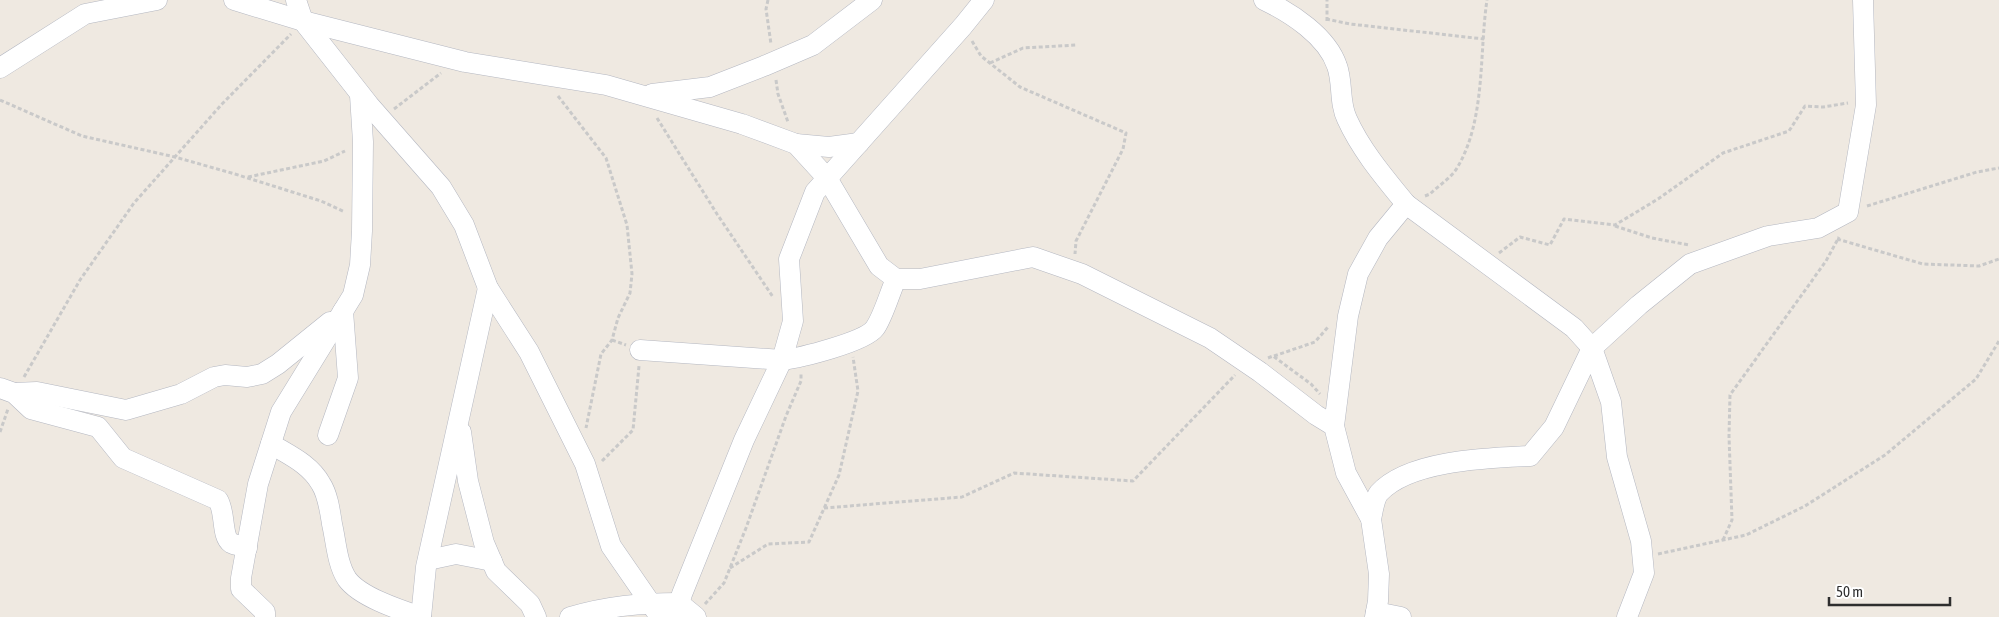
<svg xmlns="http://www.w3.org/2000/svg" width="1999" height="617" font-family="'Asap Condensed',sans-serif">
  <style>
    .lines { fill: none; stroke-linecap: round; stroke-linejoin: round }
    .minor-casing { stroke: #b4b7c1; stroke-width: 21 }
    .path { stroke: #c9c9c9; stroke-width: 3; stroke-dasharray: 4 2.5; stroke-linecap: butt }
    .minor { stroke: #fff; stroke-width: 20 }
  </style>
  <rect width="100%" height="100%" fill="#efe9e1"/>
  <g class="lines">
    <g class="minor-casing">
      <g id="minor">
        <path d="M234,0L303,21L465,62L606,85L742,124L796,144L827,178L879,266L896,279H920L1033,257L1082,274L1210,338L1260,372L1316,415L1334,426L1346,473L1371,519L1379,574L1378,601L1375,617"/>
        <path d="M296,0L303,21L369,105L441,187L464,225L488,288L529,352L585,464L611,546L660,617"/>
        <path d="M1264,0C1291,13 1327,36 1337,66C1343,82 1339,103 1347,119C1361,150 1384,177 1406,204"/>
        <path d="M0,68L85,14L157,0"/>
        <path d="M652,94L710,87L764,66L813,45L872,0"/>
        <path d="M796,144L829,147L859,143"/>
        <path d="M640,350L782,360C800,358 865,342 875,328C883,317 890,292 896,279"/>
        <path d="M0,388L14,393L31,409L98,427L123,458L218,500C226,513 221,536 231,543C235,545 242,546 247,548"/>
        <path d="M14,393L37,392L126,410L181,394L214,377L225,375L247,377L262,374L278,364L330,322"/>
        <path d="M1334,426L1348,316L1358,274L1378,238L1406,204L1574,328L1592,348L1639,305L1690,264L1768,236L1818,228L1848,212L1866,105L1863,0"/>
        <path d="M461,432L468,481L484,543L496,571L530,604L536,617"/>
        <path d="M328,435L348,378L343,311"/>
        <path d="M271,444C289,455 310,464 321,484C328,495 330,511 332,524C336,541 337,564 347,579C360,597 400,610 421,617"/>
        <path d="M1371,519C1373,511 1374,499 1379,493C1409,460 1488,458 1530,456L1554,427L1592,348L1611,402L1617,457L1641,541L1644,573L1627,617"/>
        <path d="M428,560L456,554L492,561"/>
        <path d="M1376,612L1401,617"/>
        <path d="M265,617V612L241,589V578L258,484L281,412L353,295L360,265L362,231L363,142L360,95"/>
        <path d="M421,617L426,567L488,288"/>
        <path d="M570,617C608,606 640,603 679,603L696,617"/>
        <path d="M675,617L682,594L744,440L782,360L793,321L789,259L815,192L963,26L984,0"/>
      </g>
    </g>
    <g class="path">
      <path d="M768,0L766,9L771,44"/>
      <path d="M1326,19L1350,24L1484,39"/>
      <path d="M1327,21V0"/>
      <path d="M972,41L981,56L1020,87L1126,133L1123,149L1076,241L1075,254"/>
      <path d="M990,63L1023,48L1076,45"/>
      <path d="M776,80L778,94L788,122"/>
      <path d="M558,96L606,158L627,225L632,274L630,293L618,318L612,340L601,354L586,428"/>
      <path d="M0,100L82,136L175,157L235,174L321,201L345,212"/>
      <path d="M394,109L441,73"/>
      <path d="M657,118L717,214L773,297"/>
      <path d="M248,177L324,161L345,151"/>
      <path d="M1425,196L1430,194C1438,186 1451,178 1457,168C1486,120 1479,53 1487,0"/>
      <path d="M1867,206L1977,172L1999,168"/>
      <path d="M1615,226L1652,238L1689,245"/>
      <path d="M1837,239L1923,264L1979,266L1999,259"/>
      <path d="M1499,253L1520,237L1550,245L1564,219L1615,225L1658,199L1723,153L1789,131L1805,106L1823,107L1848,103"/>
      <path d="M612,340L626,345"/>
      <path d="M1274,356L1315,342L1328,327"/>
      <path d="M1268,358L1273,356L1311,384L1320,394"/>
      <path d="M24,377L80,280L134,203L222,104L291,34"/>
      <path d="M0,432L8,409"/>
      <path d="M602,461L633,430L639,366"/>
      <path d="M824,508L962,497L1014,473L1133,481L1235,375"/>
      <path d="M1723,540L1732,520L1729,436L1730,395L1826,261L1839,237"/>
      <path d="M1658,554L1746,535L1805,506L1885,455L1976,379L1999,341"/>
      <path d="M730,568L768,544L809,542L839,475L858,391L853,357"/>
      <path d="M705,604L724,583L746,528L786,416L801,381V374"/>
    </g>
    <use href="#minor" class="minor"/>
  </g>
  <path d="M1829 597v8h121v-8" fill="none" stroke="#2e2e2e" stroke-width="2.5"/>
  <text x="1836" y="597" font-size="15" fill="#2e2e2e" stroke="#ffffff" stroke-width="4" paint-order="stroke">50 m</text>
</svg>
